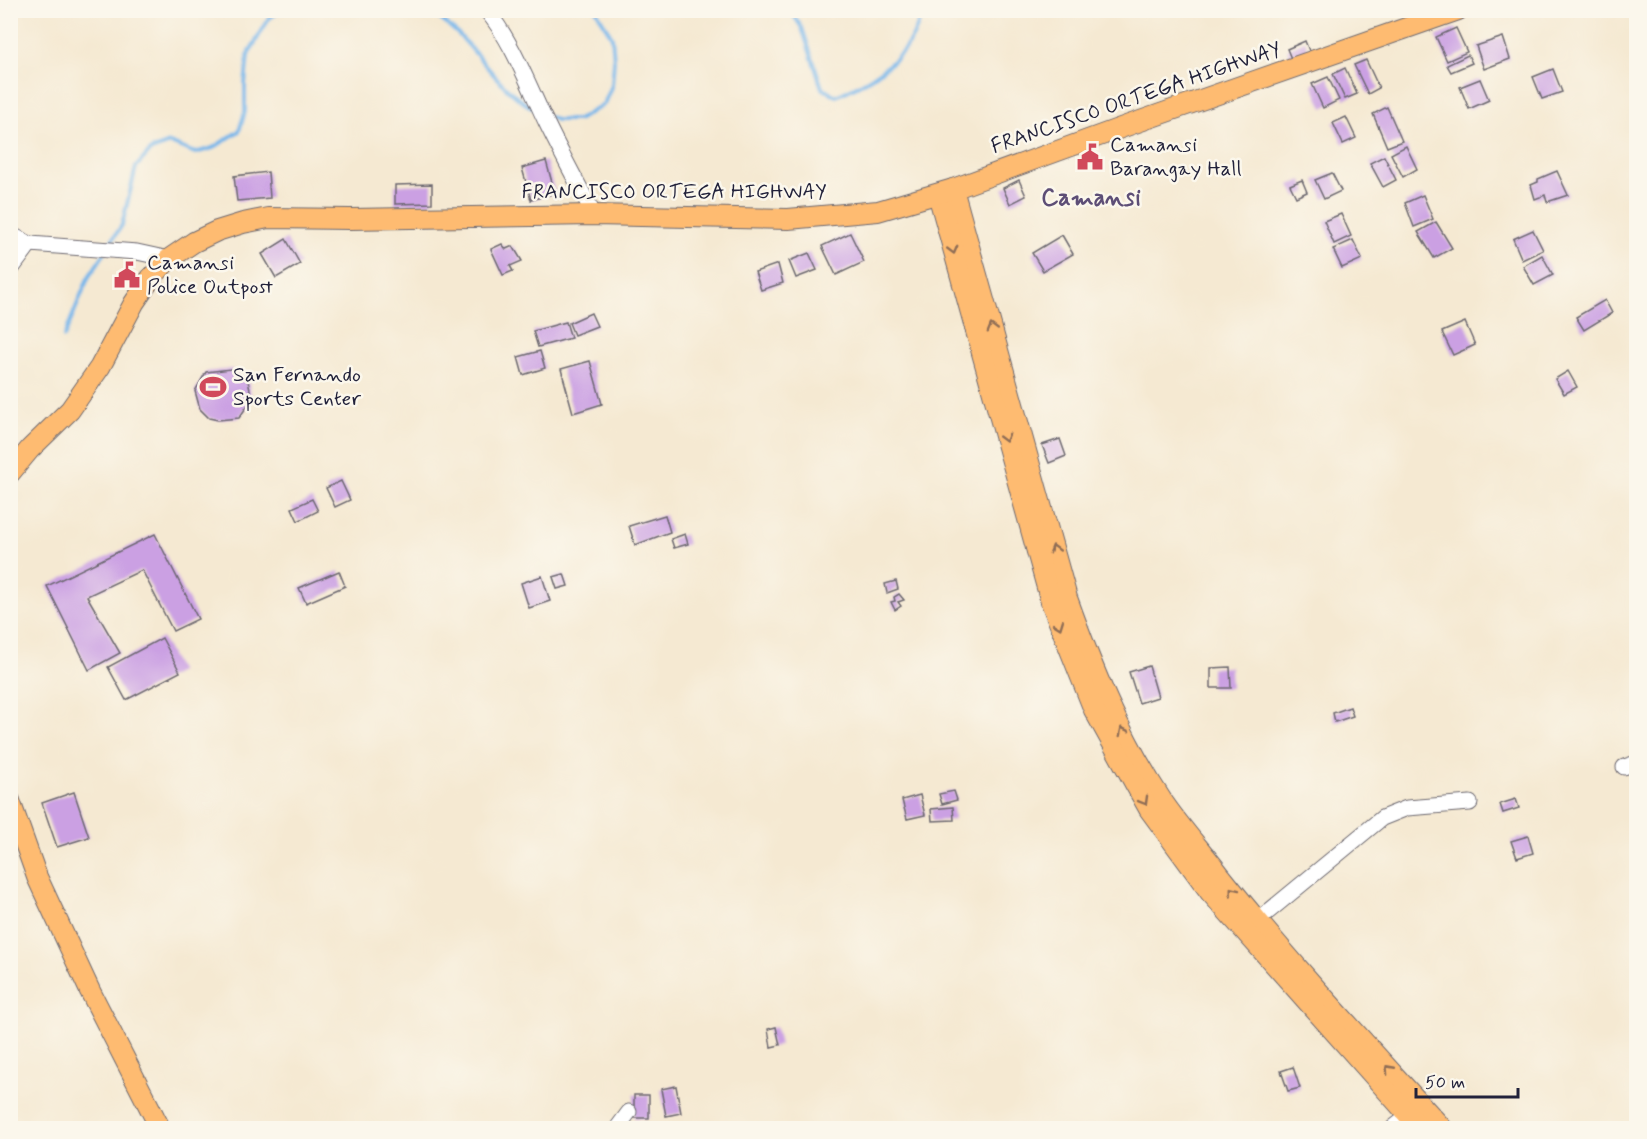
<svg xmlns="http://www.w3.org/2000/svg" width="1647" height="1139" font-family="Mynerve,sans-serif">
  <style>
    .lines { fill: none; stroke-linecap: round; stroke-linejoin: round }
    .stream { stroke: #76b6ea; stroke-width: 4 }
    .building { fill: #cba0e3 }
    .minor-casing { stroke: #6c6870; stroke-width: 17 }
    .major-casing { stroke: #6c6870; stroke-width: 22 }
    .minor { stroke: #fff; stroke-width: 15 }
    .major { stroke: #febb71; stroke-width: 20 }
    .oneway { stroke: #906e56 }
    .labels { text-anchor: middle; dominant-baseline: central; stroke-width: 5; stroke-linejoin: round; paint-order: stroke }
    .street-label { font-size: 21px; fill: #22223b; stroke: #fbf7ec }
    .poi-label { font-size: 21px; fill: #22223b; stroke: #fbf7ec; text-anchor: start }
    .quarter-label { font-size: 24px; font-weight: bold; fill: #5d4e76; stroke: #fbf7ec }
  </style>
  <rect width="100%" height="100%" fill="#fbf7ec"/>
  <filter id="ink" filterUnits="userSpaceOnUse"><feTurbulence type="fractalNoise" baseFrequency=".0167" numOctaves="2"/><feDisplacementMap in="SourceGraphic" scale="12" xChannelSelector="R" yChannelSelector="G"/><feConvolveMatrix kernelMatrix="1 2 1 2 8 2 1 2 1" color-interpolation-filters="sRGB"/></filter>
  <filter id="wash" filterUnits="userSpaceOnUse"><feTurbulence type="fractalNoise" baseFrequency=".008" numOctaves="4" result="noise"/><feDisplacementMap in="SourceGraphic" scale="24" xChannelSelector="R" yChannelSelector="G"/><feGaussianBlur stdDeviation="1.35" result="paint"/><feColorMatrix in="noise" values="0 0 0 0 0 0 0 0 0 0 0 0 0 0 0 0 0 1.4 0 .05"/><feComposite in="paint" operator="in"/></filter>
  <g filter="url(#wash)">
    <rect width="100%" height="100%" fill="#f5e9d2"/>
    <g class="lines">
      <g class="stream">
        <path d="M429,10C440,19 453,28 462,38C483,61 506,94 533,108"/>
        <path d="M790,10L802,28L822,88L836,96C873,80 916,54 921,10"/>
        <path d="M550,117L556,120H578L604,104L612,85L614,61L612,37L596,10"/>
        <path d="M109,245L122,225L136,167L151,150L170,143L195,153L213,148L239,131L245,112V84L248,55L269,18L282,10"/>
        <path d="M64,337L88,278L104,254"/>
      </g>
    </g>
    <g id="blocks">
      <g class="building">
        <path d="M1456,28L1467,52L1447,61L1436,37Z"/>
        <path d="M1503,37L1510,59L1484,69L1476,46Z"/>
        <path d="M1305,41L1310,53L1292,61L1287,49Z"/>
        <path d="M1468,55L1472,63L1451,72L1447,65Z"/>
        <path d="M1366,60L1379,88L1368,94L1354,65Z"/>
        <path d="M1345,68L1357,94L1345,99L1333,74Z"/>
        <path d="M1553,69L1562,92L1542,99L1533,77Z"/>
        <path d="M1328,77L1339,100L1323,108L1312,84Z"/>
        <path d="M1480,79L1489,100L1469,109L1460,87Z"/>
        <path d="M1387,107L1402,141L1387,147L1373,114Z"/>
        <path d="M1346,117L1356,138L1343,144L1333,123Z"/>
        <path d="M1406,146L1417,169L1403,177L1391,154Z"/>
        <path d="M1384,156L1396,180L1383,187L1370,163Z"/>
        <path d="M546,161L555,193L531,200L522,168Z"/>
        <path d="M1557,171L1568,195L1547,202L1545,195L1535,199L1531,185L1538,182V179Z"/>
        <path d="M268,172L270,198L237,201L234,176Z"/>
        <path d="M1332,173L1341,191L1324,199L1315,180Z"/>
        <path d="M1019,180L1026,196L1010,204L1003,188Z"/>
        <path d="M1302,180L1307,192L1296,197L1290,185Z"/>
        <path d="M432,184V203L395,204V185Z"/>
        <path d="M1423,195L1433,219L1414,227L1405,203Z"/>
        <path d="M1341,214L1351,236L1334,244L1324,221Z"/>
        <path d="M1436,222L1452,248L1434,258L1418,232Z"/>
        <path d="M1533,230L1543,250L1522,260L1513,239Z"/>
        <path d="M850,233L864,262L836,275L822,246Z"/>
        <path d="M1062,235L1073,254L1043,271L1032,253Z"/>
        <path d="M286,239L300,264L276,278L262,254Z"/>
        <path d="M1353,240L1362,259L1342,268L1333,249Z"/>
        <path d="M502,244L506,249L513,246L522,261L510,266L513,271L503,275L491,249Z"/>
        <path d="M809,253L817,270L796,278L789,261Z"/>
        <path d="M1542,255L1553,275L1534,285L1523,266Z"/>
        <path d="M778,264L783,283L761,290L755,272Z"/>
        <path d="M1605,300L1612,313L1584,330L1576,317Z"/>
        <path d="M591,313L597,326L574,335L569,323Z"/>
        <path d="M566,322L571,338L538,347L533,331Z"/>
        <path d="M1465,322L1475,345L1453,355L1442,332Z"/>
        <path d="M540,351L545,368L523,375L518,357Z"/>
        <path d="M590,361L602,404L573,413L561,369Z"/>
        <path d="M231,369L248,381L252,399L239,418L218,420L209,418L200,409L195,391L206,372Z"/>
        <path d="M1568,371L1577,387L1564,394L1555,379Z"/>
        <path d="M1060,439L1066,456L1049,463L1042,445Z"/>
        <path d="M341,481L350,500L335,507L326,488Z"/>
        <path d="M312,499L318,511L298,521L292,508Z"/>
        <path d="M665,515L670,532L635,545L629,526Z"/>
        <path d="M155,534L198,619L173,631L142,570L87,596L120,653L89,670L47,586Z"/>
        <path d="M685,534L688,544L674,548L671,539Z"/>
        <path d="M339,571L345,586L306,603L299,588Z"/>
        <path d="M564,574L568,586L557,589L553,577Z"/>
        <path d="M542,576L550,601L529,608L521,583Z"/>
        <path d="M896,581L898,589L887,593L885,584Z"/>
        <path d="M899,594L904,600L898,602L901,606L895,610L891,602L895,601L894,597Z"/>
        <path d="M162,638L180,672L126,700L108,667Z"/>
        <path d="M1149,666L1158,697L1139,703L1129,672Z"/>
        <path d="M1230,667L1231,688H1211V668Z"/>
        <path d="M1350,707L1353,716L1335,722L1333,713Z"/>
        <path d="M954,791L957,800L942,804L939,794Z"/>
        <path d="M74,792L89,837L57,847L42,803Z"/>
        <path d="M920,795L925,815L907,819L902,800Z"/>
        <path d="M1516,799L1519,808L1503,813L1500,804Z"/>
        <path d="M953,807L954,820L932,821L931,809Z"/>
        <path d="M1528,836L1533,853L1517,858L1511,841Z"/>
        <path d="M776,1027L780,1045L771,1047L768,1029Z"/>
        <path d="M1293,1067L1300,1088L1288,1091L1281,1071Z"/>
        <path d="M676,1086L681,1113L666,1116L661,1089Z"/>
        <rect x="634" y="1095" width="15" height="23"/>
      </g>
    </g>
  </g>
  <g filter="url(#ink)">
    <use href="#blocks" fill-opacity="0" stroke="#6c6870" stroke-width="1.5"/>
    <g class="lines">
      <g class="minor-casing">
        <g id="minor">
          <path d="M486,10C512,40 530,89 547,124C562,155 578,184 594,215"/>
          <path d="M10,234L30,244L137,252L169,259"/>
          <path d="M10,271L30,244"/>
          <path d="M1624,767L1636,763"/>
          <path d="M1257,921L1382,818L1407,808L1470,803"/>
          <path d="M617,1128L629,1112"/>
          <path d="M1393,1128L1416,1110"/>
        </g>
      </g>
      <g class="major-casing">
        <g id="major">
          <path d="M953,189L1067,598C1092,668 1120,737 1161,799C1179,826 1201,850 1220,875C1290,963 1367,1045 1442,1128"/>
          <path d="M938,194L1051,602L1094,710L1149,809L1210,892L1420,1128"/>
          <path d="M10,473L30,449L70,410L100,367L134,303L151,278L169,259L194,242L217,231L243,223L268,218L350,219L594,215L788,219L878,211L953,189L1129,125L1458,10"/>
          <path d="M10,801L37,877L90,991L160,1128"/>
        </g>
      </g>
      <use href="#minor" class="minor"/>
      <use href="#major" class="major"/>
    </g>
    <defs><path id="oneway-chevron" d="M-2-3.5L2.5 0L-2 3.5" fill="none" stroke-width="1.6" stroke-linecap="round" stroke-linejoin="round" transform="scale(1.5)"/></defs>
    <g class="oneway">
      <use href="#oneway-chevron" transform="translate(953 250) rotate(75)"/>
      <use href="#oneway-chevron" transform="translate(992 328) rotate(-106)"/>
      <use href="#oneway-chevron" transform="translate(1005 438) rotate(75)"/>
      <use href="#oneway-chevron" transform="translate(1054 549) rotate(-106)"/>
      <use href="#oneway-chevron" transform="translate(1059 625) rotate(69)"/>
      <use href="#oneway-chevron" transform="translate(1123 731) rotate(-117)"/>
      <use href="#oneway-chevron" transform="translate(1144 801) rotate(60)"/>
      <use href="#oneway-chevron" transform="translate(1233 891) rotate(-128)"/>
      <use href="#oneway-chevron" transform="translate(1389 1069) rotate(-132)"/>
    </g>
  </g>
  <defs>
    <g id="civic-bare" transform="scale(2.07)"><path d="M-.6-6.5H3V-4.5H.6V-3L4-1V1h2V6H-6V1h2V-1L-.6-3ZM-1.2 2.5V6h2.4V2.5Z" fill="#d1495b" stroke="#fbf7ec" stroke-width="2.5" paint-order="stroke"/></g>
    <g id="stadium-bare" transform="scale(2.07)"><path d="M0-5a6.5 5 0 1 0 0 10a6.5 5 0 1 0 0-10ZM-3.5-1.8h7v3.6h-7Z" fill="#d1495b" stroke="#fbf7ec" stroke-width="2.5" paint-order="stroke"/></g>
  </defs>
  <g fill-rule="evenodd">
    <use href="#civic-bare" x="1090" y="157"/>
    <use href="#civic-bare" x="127" y="275"/>
    <use href="#stadium-bare" x="213" y="387"/>
  </g>
  <g class="labels">
    <g class="street-label">
      <text transform="translate(1136 98) rotate(-19)">FRANCISCO ORTEGA HIGHWAY</text>
      <text x="674" y="192">FRANCISCO ORTEGA HIGHWAY</text>
    </g>
    <g class="poi-label">
      <text x="1110" y="145">Camansi<tspan x="1110" dy="24">Barangay Hall</tspan></text>
      <text x="147" y="263">Camansi<tspan x="147" dy="24">Police Outpost</tspan></text>
      <text x="233" y="375">San Fernando<tspan x="233" dy="24">Sports Center</tspan></text>
    </g>
    <g class="quarter-label">
      <text x="1091" y="198">Camansi</text>
    </g>
  </g>
  <rect width="1647" height="1139" fill="none" stroke="#fbf7ec" stroke-width="36"/>
  <path d="M1416 1088v9h102v-9" fill="none" stroke="#22223b" stroke-width="3"/>
  <text x="1425" y="1088" font-size="18" fill="#22223b" stroke="#fbf7ec" stroke-width="4.5" paint-order="stroke">50 m</text>
</svg>
